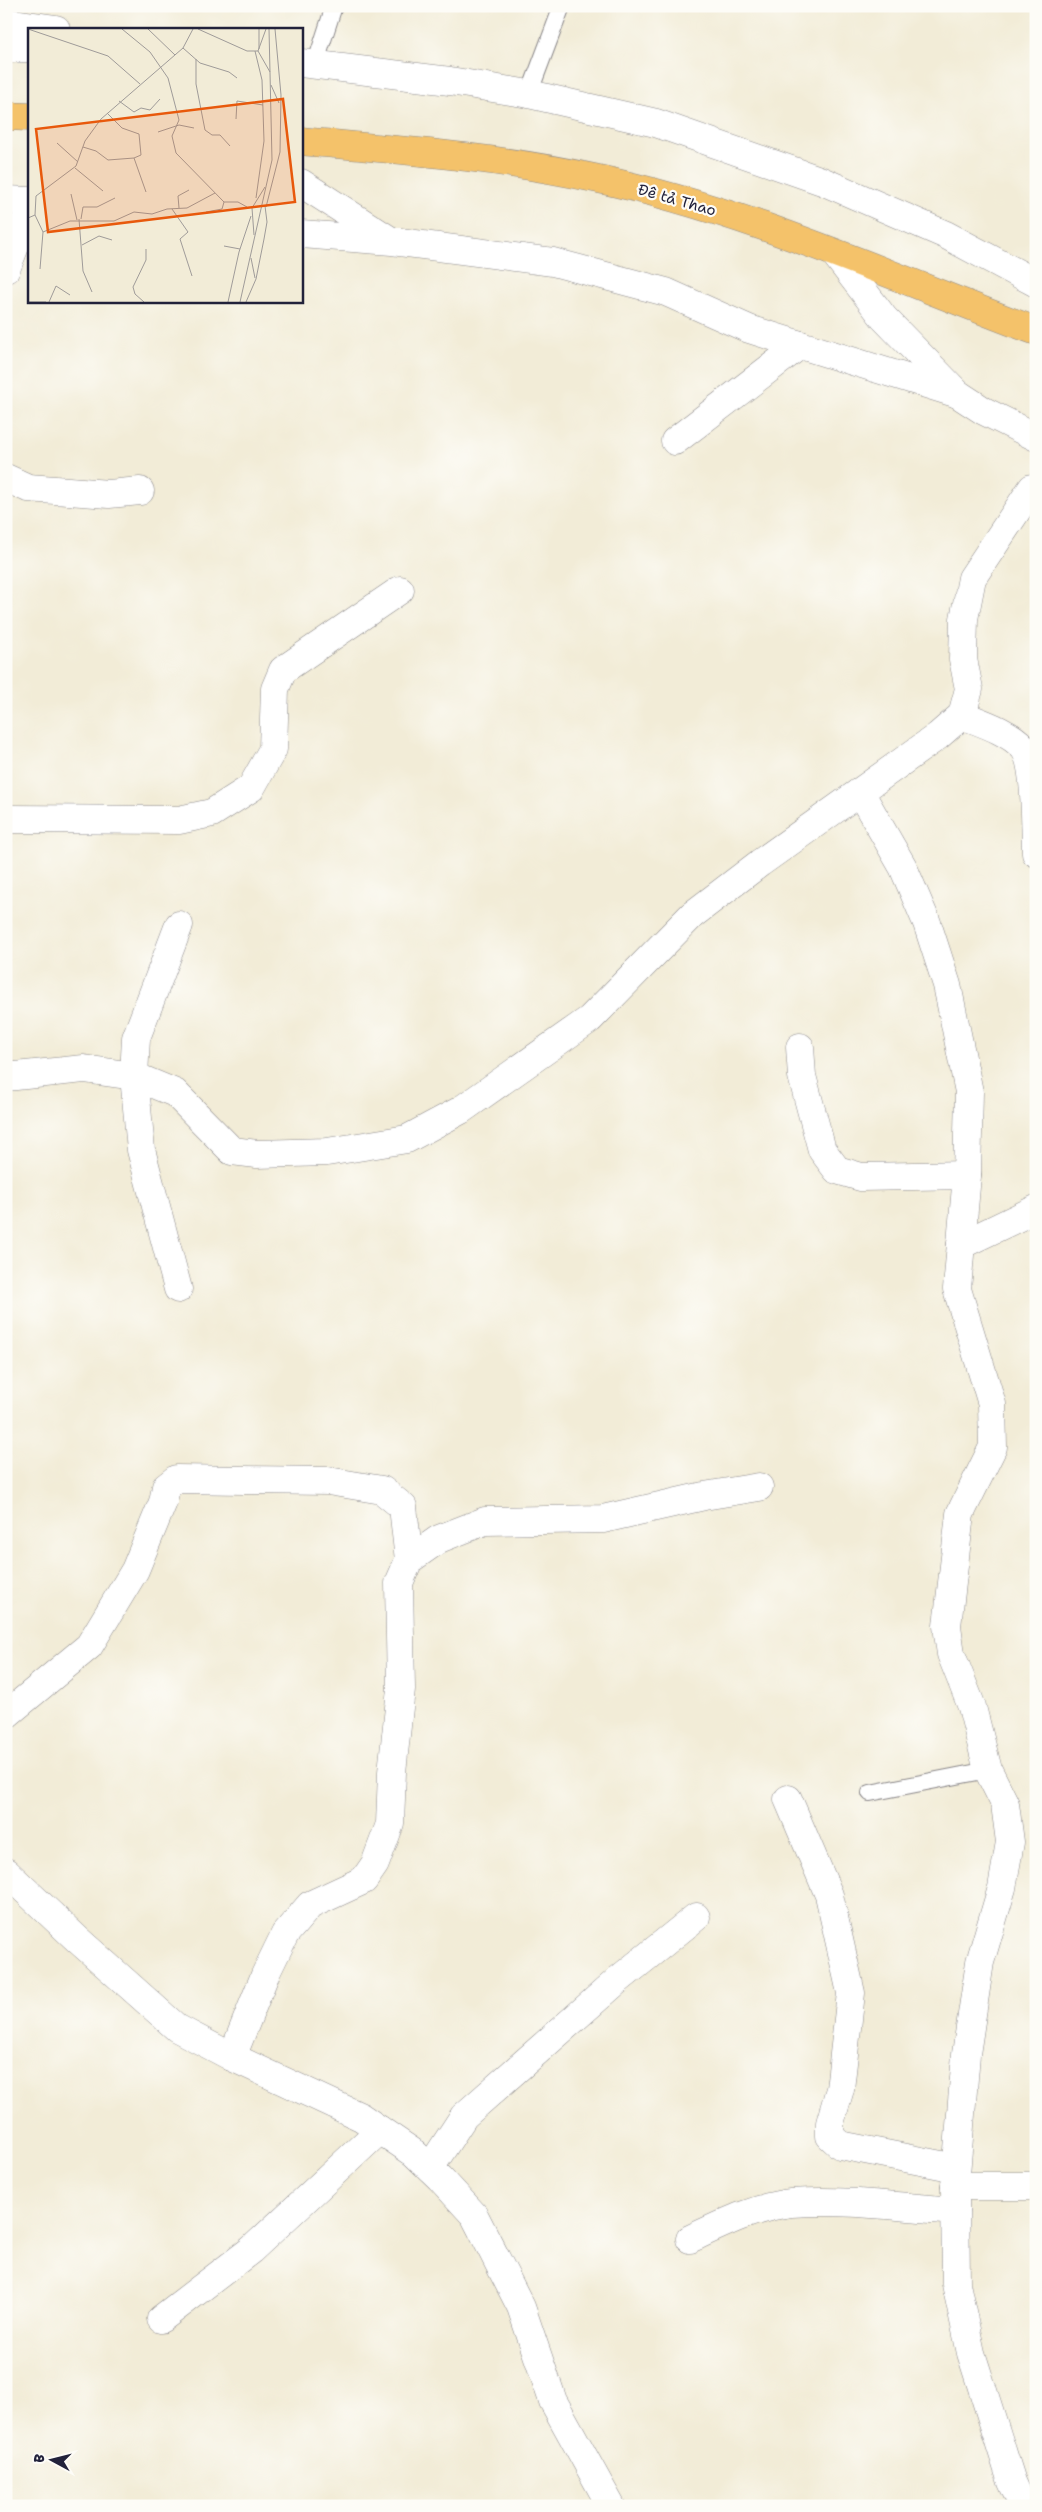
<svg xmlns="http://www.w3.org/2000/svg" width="1042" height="2512" font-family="'Shantell Sans',sans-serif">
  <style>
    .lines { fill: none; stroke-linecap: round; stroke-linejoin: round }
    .lane-casing { stroke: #8a8789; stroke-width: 18 }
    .street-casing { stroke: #8a8789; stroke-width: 29 }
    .primary-casing { stroke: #8a8789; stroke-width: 29 }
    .lane { stroke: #fff; stroke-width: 16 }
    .street { stroke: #fff; stroke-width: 28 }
    .primary { stroke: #f4c26a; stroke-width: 28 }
    .labels { text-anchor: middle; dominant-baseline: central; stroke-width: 4.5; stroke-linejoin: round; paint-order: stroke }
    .street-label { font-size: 15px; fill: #22223b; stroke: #fdfcf7 }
    .inset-road { fill: none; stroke: #9f9b99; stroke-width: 1 }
    .view { fill: #e8590c; fill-opacity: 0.15; stroke: #e8590c; stroke-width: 2.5 }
    .inset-edge { fill: none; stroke: #22223b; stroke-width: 2.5 }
  </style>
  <rect width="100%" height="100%" fill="#fdfcf7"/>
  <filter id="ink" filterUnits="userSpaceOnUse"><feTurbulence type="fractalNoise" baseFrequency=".02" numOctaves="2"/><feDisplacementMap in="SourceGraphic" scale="10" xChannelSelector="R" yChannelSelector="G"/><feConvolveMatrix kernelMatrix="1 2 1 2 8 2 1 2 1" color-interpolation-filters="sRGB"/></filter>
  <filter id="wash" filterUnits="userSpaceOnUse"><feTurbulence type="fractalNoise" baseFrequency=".0096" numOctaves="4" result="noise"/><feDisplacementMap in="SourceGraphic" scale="20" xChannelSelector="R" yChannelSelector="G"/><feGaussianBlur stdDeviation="1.12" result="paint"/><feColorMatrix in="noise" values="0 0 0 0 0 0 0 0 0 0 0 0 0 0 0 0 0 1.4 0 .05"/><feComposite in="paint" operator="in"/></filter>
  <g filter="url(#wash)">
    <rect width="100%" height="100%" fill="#f2ecd7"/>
  </g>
  <g filter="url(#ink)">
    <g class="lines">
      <g class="lane-casing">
        <g id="lane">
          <path d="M315,65L334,6"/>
          <path d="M529,94L562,6"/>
          <path d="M870,1793L988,1770"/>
        </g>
      </g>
      <g class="street-casing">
        <g id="street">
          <path d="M6,22L56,29"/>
          <path d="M6,49L29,48"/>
          <path d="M301,63L450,81L529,94L656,123L822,181L946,235L1036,283"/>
          <path d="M301,183L388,239"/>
          <path d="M6,200L29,201"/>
          <path d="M301,234L392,241L553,262L666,292L749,329L958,394"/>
          <path d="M835,254L884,318L958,394L984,411L1036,437"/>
          <path d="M6,269L29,211"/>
          <path d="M675,441L800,345"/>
          <path d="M6,478L28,488L109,494L140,491"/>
          <path d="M962,715C982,723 1008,731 1023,747C1037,763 1035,831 1036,853"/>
          <path d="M860,792L903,867L927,923L947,985L969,1092L967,1175L957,1289L992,1404L993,1447L960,1514L947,1626L951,1654L972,1707L988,1770L1005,1804L1010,1842L1002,1888L980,1962L966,2054L955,2186L956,2284L971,2353L1012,2482L1023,2506"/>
          <path d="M6,819L179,820L212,813L251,788L273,749L275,689L283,670L400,590"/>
          <path d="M800,1047L802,1076L822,1150L837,1170L861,1177L967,1175"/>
          <path d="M6,1077L84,1069L134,1076L175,1093L232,1151L257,1154L327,1152L407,1139L461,1110L590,1019L692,915L760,863L938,736L962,715L969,689L963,659L964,619L972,578L1032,488"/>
          <path d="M961,1245L1036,1209"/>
          <path d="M178,1289L141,1150L134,1076L136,1038L179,925"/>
          <path d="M6,1715L89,1646L135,1570L163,1502L166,1487L176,1479L328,1481L382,1490L403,1507L409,1560"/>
          <path d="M788,1799L829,1895L851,1993L840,2089L830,2123V2136L840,2145L956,2168"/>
          <path d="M6,1872L77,1939L177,2028L232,2057L361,2117L414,2153L440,2178L474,2215L521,2307L553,2401L611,2506"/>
          <path d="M232,2057L265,1975L285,1934L310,1905L364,1880L375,1864L390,1824L392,1772L401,1689L399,1583L409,1560L439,1539L485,1521L603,1519L704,1496L759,1487"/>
          <path d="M430,2168L464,2116L618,1980L696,1917"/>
          <path d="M955,2186H1036"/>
          <path d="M690,2239C722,2224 755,2207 791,2203C845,2199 901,2207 955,2211"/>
          <path d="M161,2319L251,2250L380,2130"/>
        </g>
      </g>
      <g class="primary-casing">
        <g id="primary">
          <path d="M6,116L29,117"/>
          <path d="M301,141C399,150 498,157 594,178C744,209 892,277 1036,331"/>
        </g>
      </g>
      <use href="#lane" class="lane"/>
      <use href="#street" class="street"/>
      <use href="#primary" class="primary"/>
    </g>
  </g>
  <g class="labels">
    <g class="street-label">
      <text transform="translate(677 200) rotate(16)">Đê tả Thao</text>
    </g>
  </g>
  <g transform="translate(28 28)">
    <rect width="275" height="275" fill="#f2ecd7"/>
    <path class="inset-road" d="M0,1L80,28L112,56M94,1L122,24L140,50L151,92L144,108L148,125L196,174H210L219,179M120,1L147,27M170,1L219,23H230L238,1M155,20L172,35L201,44L209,50M231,21V1M227,23L234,52L236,113L228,170M230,23L242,44M168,31V56L177,102L184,107H192L202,118M243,57L251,75M91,73L106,84L113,80L122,82L132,71M79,85L94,100L111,106L113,127L106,130M208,91L209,73L235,77M130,104L151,97L166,100M29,115L50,134M55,119L68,123L80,132L106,130L118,164M47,140L75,163M43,166L49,192M238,179L252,124L253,67L247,1M151,180L150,168L161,162M144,181L160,204L152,211L164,248M178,184L194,181L196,174M7,187L15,204L42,193H86L106,184L124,186L139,181L159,180L187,165M0,190L7,187L8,168L48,138L57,113L73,91L155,20L165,1M51,191L55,243L64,264M53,191L55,179H69L87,170M226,207L224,180L237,159M54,217L71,208L84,212M196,218L212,221M223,230L227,250M12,241L15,204M0,274H18M21,274L28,258L42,267M116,274L107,266L105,259L118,232V221M200,274L211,224L223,188M212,274L244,132L241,1M218,274L228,251L236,211L239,194L237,178"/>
    <path class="view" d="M255,71L267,174L20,204L8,101Z"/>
    <rect width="275" height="275" class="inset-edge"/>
  </g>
  <rect width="1042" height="2512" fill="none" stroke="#fdfcf7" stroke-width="25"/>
  <g transform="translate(52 2460) rotate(277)" stroke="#fdfcf7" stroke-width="4" paint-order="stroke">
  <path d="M0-4L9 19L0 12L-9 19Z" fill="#22223b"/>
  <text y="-8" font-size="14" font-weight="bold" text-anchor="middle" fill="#22223b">B</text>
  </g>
</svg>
